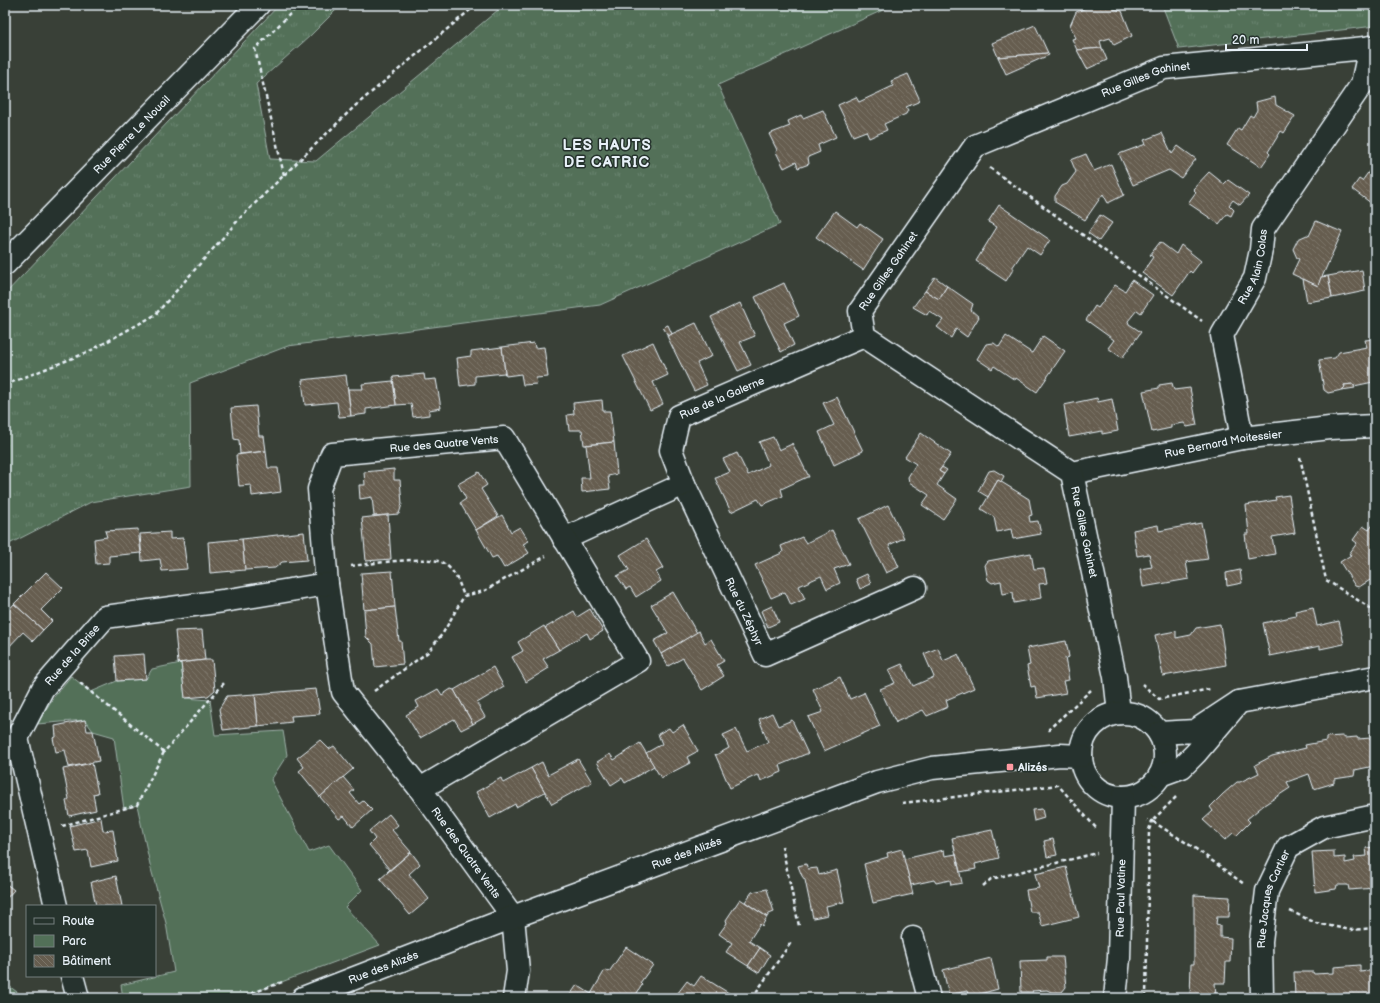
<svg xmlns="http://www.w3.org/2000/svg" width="1380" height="1003" font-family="'Balsamiq Sans',sans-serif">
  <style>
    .grass { fill: url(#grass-tufts); stroke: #9db0a8 }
    .park { fill: #527058; stroke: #9db0a8 }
    .building { fill: url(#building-back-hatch); stroke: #e8f1f8 }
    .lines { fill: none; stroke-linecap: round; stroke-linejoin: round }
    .minor-casing { stroke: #e8f1f8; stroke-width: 25 }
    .tertiary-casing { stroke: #e8f1f8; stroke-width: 25 }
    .path { stroke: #e8f1f8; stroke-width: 2.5; stroke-dasharray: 4 3; stroke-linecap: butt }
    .minor { stroke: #26332d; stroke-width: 22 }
    .tertiary { stroke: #26332d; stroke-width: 22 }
    .poi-dot { fill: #ff9aa2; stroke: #26332d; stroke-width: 1.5 }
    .labels { text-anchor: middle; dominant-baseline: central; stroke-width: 3; stroke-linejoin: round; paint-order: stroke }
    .street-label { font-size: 11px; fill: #e8f1f8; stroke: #26332d }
    .poi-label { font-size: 11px; font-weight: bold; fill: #e8f1f8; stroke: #26332d; text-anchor: start }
    .district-label { font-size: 15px; font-weight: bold; letter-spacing: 1px; fill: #e8f1f8; stroke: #26332d }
  </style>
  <defs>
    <pattern id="grass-tufts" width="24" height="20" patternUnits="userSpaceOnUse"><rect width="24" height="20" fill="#527058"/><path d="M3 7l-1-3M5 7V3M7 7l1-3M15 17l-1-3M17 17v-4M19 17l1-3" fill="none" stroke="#6b8571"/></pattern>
    <pattern id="building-back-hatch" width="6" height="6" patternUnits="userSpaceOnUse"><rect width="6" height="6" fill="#665d4f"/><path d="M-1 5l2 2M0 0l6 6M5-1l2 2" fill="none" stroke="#7c7569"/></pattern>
  </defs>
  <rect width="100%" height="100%" fill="#394037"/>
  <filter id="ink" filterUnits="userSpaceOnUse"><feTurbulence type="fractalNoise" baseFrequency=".025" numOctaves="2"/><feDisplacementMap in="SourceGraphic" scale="8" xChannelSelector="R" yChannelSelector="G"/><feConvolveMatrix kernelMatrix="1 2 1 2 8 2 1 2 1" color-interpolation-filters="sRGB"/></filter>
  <g filter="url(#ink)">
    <g class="grass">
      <path d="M279,5H341L310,36L256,84L270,159L316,161L504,5H894L718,85L780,224L600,305L288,346L190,383L191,486L91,502L11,543L5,548V294Z"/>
      <path d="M1162,5H1375V26L1179,49Z"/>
      <path d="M5,983L25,998H5Z"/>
    </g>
    <path class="park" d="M181,663L185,698L210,700L215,735L283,731L287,755L271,780L309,852L329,845L362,890L345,907L380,945L239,998H123L121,985L174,972L166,923L151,869L137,805L124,809L114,737L93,731L85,720L37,724L53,698L71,676L91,692L117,681L146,679L152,669Z"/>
    <g class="building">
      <path d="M1093,5H1113L1114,9L1122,11L1132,36L1114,45L1110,38L1100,41L1102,48L1077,50L1072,39L1076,38L1070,26L1076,12Z"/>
      <path d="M1035,25L1048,53L998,57L992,43Z"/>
      <path d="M1102,48L1107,60L1087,69L1077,50Z"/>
      <path d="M1048,53L1049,55L1006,74L998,57Z"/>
      <path d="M908,74L919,98L918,102L906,107L908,110L906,114L884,124L887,130L869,138L866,131L853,136L838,105L856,97L859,102L893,86L891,81Z"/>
      <path d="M1275,97L1276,105L1295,116L1284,133L1281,131L1268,152L1270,154L1261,167L1227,145L1238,128L1241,130L1250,115L1253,117L1257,110L1256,102Z"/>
      <path d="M823,110L836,137L818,145L820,152L808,157L809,164L798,168L796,162L784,168L776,152L777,150L769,134L790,126L788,121L801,115L803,118Z"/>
      <path d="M1162,133L1172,154L1178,146L1196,159L1181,178L1169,170L1133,185L1119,154L1146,144L1144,140Z"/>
      <path d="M1086,154L1094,171L1111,164L1124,195L1108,203L1103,194L1085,220L1055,202V196L1062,186L1067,184L1076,172L1071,160Z"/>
      <path d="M1375,163V206L1352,189L1359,179L1362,181Z"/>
      <path d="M1209,172L1224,184L1228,180L1249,195L1240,205L1233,200L1229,205L1234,210L1231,216L1227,214L1219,224L1188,203L1196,192L1193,189Z"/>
      <path d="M999,205L1050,240L1040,255L1027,246L1012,268H1014L1006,281L976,261L997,227L988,222Z"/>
      <path d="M835,211L857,227L860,223L883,239L863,270L816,237Z"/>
      <path d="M1100,215L1112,223L1099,241L1088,233Z"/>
      <path d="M1316,221L1342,232L1318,286L1292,274L1299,259L1297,258L1293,249L1298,239L1307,235L1309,236Z"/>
      <path d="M1160,242L1176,254L1181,245L1201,261L1192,273L1190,271L1173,295L1142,273L1153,257L1150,255Z"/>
      <path d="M1362,270L1365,291L1332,298L1328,276Z"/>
      <path d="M1328,276L1332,298L1307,302L1303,279L1318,286L1321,277Z"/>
      <path d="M935,277L947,286L939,299L925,291Z"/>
      <path d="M1132,280L1153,295L1141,313L1137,310L1128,321L1129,324L1141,332L1122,358L1108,348L1114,340L1086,320L1095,306L1098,308L1115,285L1125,291Z"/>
      <path d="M784,283L799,316L784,323L794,345L781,352L755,297Z"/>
      <path d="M947,286L973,304L971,310L979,317L967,337L956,329L951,338L937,327L943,320L929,311L927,315L913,307L925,291L939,299Z"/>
      <path d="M740,303L755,336L740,342L751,365L738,371L711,317Z"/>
      <path d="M696,323L712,356L697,363L707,385L694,391L667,336Z"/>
      <path d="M668,325L672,334L668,336L663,327Z"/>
      <path d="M1006,336L1032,353L1043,336L1065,351L1037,392L1016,378L1015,380L994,366L992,369L977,359L986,344L994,343L999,347Z"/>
      <path d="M1375,339V386H1374L1373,382L1354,386L1353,384L1344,385L1345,387L1342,390L1328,393L1324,390L1319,360L1335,358L1339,352L1367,347L1365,340Z"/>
      <path d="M653,342L668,375L653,382L663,404L650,410L623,356Z"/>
      <path d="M534,343L535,348L544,347L548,377L536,378L537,384L523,385L521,374L506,376L505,374L502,347Z"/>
      <path d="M502,347L505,374L504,373L475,376V384L460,386L457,358L471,356V351Z"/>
      <path d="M424,374L425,380L436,379L441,408L429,410V415L413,417L411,404L396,405L393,377Z"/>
      <path d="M346,375L351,416L339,417L337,402L305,405L302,380Z"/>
      <path d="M393,381L396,405L366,409V414L351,416L348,389H363L362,384Z"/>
      <path d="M1172,383L1174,390L1190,388L1197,425L1187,427L1184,423L1171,425V428L1152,432L1143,391L1159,388V385Z"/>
      <path d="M1353,384L1355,388L1342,390L1345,387L1344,385Z"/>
      <path d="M837,397L863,451L834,465L819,432L834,425L823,403Z"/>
      <path d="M1097,398L1098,402L1112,399L1118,431L1102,434V431L1069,437L1064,405Z"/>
      <path d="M602,400L603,411H610L614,442L584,445L582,430H569L567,415L574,414L573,403Z"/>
      <path d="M256,406L259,436H264L266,451L240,454L239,440L234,439L231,408Z"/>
      <path d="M921,433L951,454L939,471L944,474L937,485L957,499L943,519L922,505L929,495L909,482L908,477L916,464L905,457Z"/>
      <path d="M773,437L779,450L792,444V443L809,477H807L781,489L783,496L762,505L758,499L731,512L715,478H716L730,472L723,459L737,453L748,475L769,465L759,442Z"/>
      <path d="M614,442L617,474L608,476L610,489L582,492L581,478H590L586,445Z"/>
      <path d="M266,451L268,468H278L281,492L252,496L251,485L239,486L236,455Z"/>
      <path d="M942,467L947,470L944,474L939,471Z"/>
      <path d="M394,469V480H400L402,504L399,514L374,516L372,497L360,499L359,485H365L364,472Z"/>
      <path d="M994,470L1004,476L1001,482L998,480L988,497L978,491L989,471Z"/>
      <path d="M479,472L487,485L481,489L498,516L476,530L460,503L466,499L458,484Z"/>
      <path d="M998,480L1029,499L1032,515L1029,516L1030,522L1038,521L1041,534L1013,539L1011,529L997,532L994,517L981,509Z"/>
      <path d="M1289,495L1295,533L1272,537L1275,554L1248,559L1245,534H1249L1246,505L1276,500L1275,497Z"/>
      <path d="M888,505L904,538L889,545L899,567L886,573L859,519Z"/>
      <path d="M388,515L391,559L366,561L362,518Z"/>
      <path d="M502,515L511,532L520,527L529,541L523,544L529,553L504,568L497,556L492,558L476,530Z"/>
      <path d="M1375,522V577L1359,587L1355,586L1340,562L1351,555L1349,554L1357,543L1353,540L1363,526L1369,530Z"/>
      <path d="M1201,523L1208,559L1186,562L1189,579L1143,587L1140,569L1152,567L1149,554L1137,556L1133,530L1158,525L1159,531Z"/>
      <path d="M138,529L141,553L109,556V563L96,564L94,539L107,537L105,531Z"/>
      <path d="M832,530L849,564L834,569L840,583L827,589L821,576L799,586L805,599L791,605L785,592L771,598L755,565L782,553L783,552L781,546L802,537L806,543Z"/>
      <path d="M170,532V539L183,538L187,569L162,571L160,559L142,561L140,534Z"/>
      <path d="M304,532L307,560L282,562L275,568L245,570L242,539Z"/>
      <path d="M242,539L245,570L210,573L208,542Z"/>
      <path d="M646,539L663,568L656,572L661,581L636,597L630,587L626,589L617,576L629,570L620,555Z"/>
      <path d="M1031,553L1034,569L1044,568L1047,583L1039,584L1041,598L1014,603L1013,592L1003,594L1001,581L992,583L988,580L985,565L988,561Z"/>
      <path d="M1240,570L1242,583L1227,586L1226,573Z"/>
      <path d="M392,571L395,607L364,610L361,573Z"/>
      <path d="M46,572L63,588L41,610L52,621L43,630L14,604Z"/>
      <path d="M867,574L871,584L860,589L856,579Z"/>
      <path d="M673,592L697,633L661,654L654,641L668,633L651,605Z"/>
      <path d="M14,604L43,630L33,641L23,632L5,651V614Z"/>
      <path d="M772,606L779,622L768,627L761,611Z"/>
      <path d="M395,607L399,641H401L403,664L375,667L373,644L366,637L364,610Z"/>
      <path d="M1313,607L1317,626L1339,621L1344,644L1320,649V646L1270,656L1263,623L1296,616L1295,611Z"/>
      <path d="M590,609L603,631L590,639L587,633L559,650L545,628L574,611L577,617Z"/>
      <path d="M1220,624L1226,665L1163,676L1155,635L1176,631V638L1191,635L1196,628Z"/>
      <path d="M544,626L559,650L543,659L549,668L526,682L512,657L523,651L518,642Z"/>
      <path d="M202,630L205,660L178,663L175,631Z"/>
      <path d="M699,631L705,643L711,639L724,661L717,665L724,676L702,690L683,658L668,666L661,654Z"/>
      <path d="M1066,641L1069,657L1065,658L1069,680L1063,681L1066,693L1037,698L1035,686L1031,687L1027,666L1030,665L1027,648Z"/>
      <path d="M938,648L943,661L957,655L958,654L974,688L946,700L948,707L927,716L923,710L896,722V723L880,689L895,683L888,670L902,664L913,686L934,677L924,654Z"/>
      <path d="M144,654L146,679L117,681L115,656Z"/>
      <path d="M205,660H212L215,690L208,696L185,698L181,663H178Z"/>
      <path d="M493,667L504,687L477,703L485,717L473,724L454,690Z"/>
      <path d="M840,677L850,699L864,693V692L880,726L824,751L808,717L823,712L813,689Z"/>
      <path d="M316,689L320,714L291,716L292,722L258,726L255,694Z"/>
      <path d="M438,689L442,695L451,689L454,690L473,724L461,730L454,719L420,738L406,715L419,707L416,701Z"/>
      <path d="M255,694L258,726L223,730L219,709L227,696Z"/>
      <path d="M772,713L778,726L792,720L808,754H806L780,765L782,772L761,781L759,776L757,775L730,788L715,754L716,755L729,748L723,735L736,729L747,751L768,742L759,719Z"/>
      <path d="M85,720L87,731H93L99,761L69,767L65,750L56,752L53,738L56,737L55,726Z"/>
      <path d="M683,725L698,751L687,757L690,763L661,778L646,753L662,744L658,734L669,728L672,732Z"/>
      <path d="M1375,734V769L1374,766L1355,770L1354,776L1334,779V783L1314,789L1309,774L1287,782L1290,788L1264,805L1247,819L1250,822L1236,836L1233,833L1225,840L1203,820L1213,811L1210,807L1223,794L1237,782H1240L1259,773L1255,765L1272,756L1306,748L1305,745L1326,741V737L1342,736L1345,738L1357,737L1358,739L1371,738L1370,735Z"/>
      <path d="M320,740L329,749L334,746L353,769L320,797L299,771L304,767L297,758Z"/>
      <path d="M640,743L654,766L625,783L622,778L611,785L597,762L610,754L614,760Z"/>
      <path d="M578,759L592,782L552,804L531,768L542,762L548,775Z"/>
      <path d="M92,763L98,793L93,794L96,810L69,816L66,801L69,799L63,769Z"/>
      <path d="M531,768L545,792L516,807L515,804L490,818L476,792L501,778L503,783Z"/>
      <path d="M343,777L354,790L350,793L359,804L363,801L372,810L353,827L344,816L339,819L320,797Z"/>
      <path d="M1042,809L1044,818L1034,821L1032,810Z"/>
      <path d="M389,814L398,825L392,830L411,852L387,872L390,870L369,845L375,839L369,831Z"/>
      <path d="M101,818L103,831L113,830L118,861L91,867L88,850L76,852L70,826Z"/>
      <path d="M992,830L999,858L975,864L976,869L960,872L952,838Z"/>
      <path d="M1053,839L1057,855L1047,857L1044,841Z"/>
      <path d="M1375,847V888L1349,890L1348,885H1337L1336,889L1315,892L1312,852L1334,851V858L1345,857V863L1355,861L1354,857L1367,856L1366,848Z"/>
      <path d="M902,849L913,894L873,903L864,864L888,857L887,853Z"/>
      <path d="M944,850L945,856L956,854L962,883L951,885L950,880L936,883L934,880L911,885L904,859Z"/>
      <path d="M411,852L420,864L409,874L429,899L410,915L380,879Z"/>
      <path d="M806,864L808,869L817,868L819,875L837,870L844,902L826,906L828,915L813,918L805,880L802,876L798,866Z"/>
      <path d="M5,866L10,871L5,876Z"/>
      <path d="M1066,867L1079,917L1042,926L1038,912H1030L1026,890L1039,888L1035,874Z"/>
      <path d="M116,876L122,906H96L91,882Z"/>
      <path d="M5,883L14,890L5,900Z"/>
      <path d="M767,889L774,912L769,914L767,917L745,902L752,892Z"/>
      <path d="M1194,895L1230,897L1229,917H1217L1216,924L1220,925V937L1231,938L1230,962H1226L1225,983H1215L1216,996L1213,995V998H1190L1191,964H1194Z"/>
      <path d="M740,899L767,917L762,926L760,924L749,941L760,948L748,966L726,952L732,943L719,934L727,923L726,920Z"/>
      <path d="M626,947L653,965L640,983L642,985L634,998H597L591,994L605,970L609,972Z"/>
      <path d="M760,948L770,955L759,973L748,966Z"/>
      <path d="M1047,957H1063L1066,987L1062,992H1051L1047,990L1032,991L1033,992H1021L1020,961L1047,960Z"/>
      <path d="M991,958L998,989L969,997L967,991L949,995L943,970Z"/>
      <path d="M1360,965V972L1375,970V998H1295L1294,972H1313L1314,974L1334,973V967Z"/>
      <path d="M701,976L737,998H674L687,981L694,986Z"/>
      <path d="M577,985L591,994L597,998H568Z"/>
    </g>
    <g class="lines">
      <g class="minor-casing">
        <g id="minor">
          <path id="s1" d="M1242,438L1222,335L1255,278L1261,250L1263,229L1362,84L1370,47"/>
          <path id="s2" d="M1072,473L1242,438L1330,428L1375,426"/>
          <path id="s3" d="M684,484L765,655L915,588"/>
          <path id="s4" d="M564,539L684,484L671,450L679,416L864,336"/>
          <path d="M1239,702L1375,677"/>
          <path id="s5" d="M1119,713L1115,677L1072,473L864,336L860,311L975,146L1164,68L1375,47"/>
          <circle cx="1123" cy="755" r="42"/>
          <path d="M1159,733L1195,731L1239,702L1196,753L1182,767L1160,775"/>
          <path id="s6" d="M420,789L638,661L504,438L332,454L319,489L327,584L343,692L420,789L513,917L518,971L514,998"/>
          <path id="s7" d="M56,906L17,738L43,688L105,617L223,601L327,584"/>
          <path d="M913,938L929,998"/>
          <path d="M72,976L78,998"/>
          <path id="s8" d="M303,998L513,917L877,782L932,768L1060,755L1081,756"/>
          <path id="s9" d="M1115,998L1119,958L1123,797"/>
          <path id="s10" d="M1262,998L1261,941L1267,891L1288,847L1324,827L1375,816"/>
        </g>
      </g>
      <g class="tertiary-casing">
        <g id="tertiary">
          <path id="s11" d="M5,264L258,5"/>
        </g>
      </g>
      <g class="path">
        <path d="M990,168L1202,321"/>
        <path d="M284,175L255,49L299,5"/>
        <path d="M5,385L88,352L155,315L241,217L355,106L476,5"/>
        <path d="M1300,457L1326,580L1375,611"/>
        <path d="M351,566C367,564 432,555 443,563C456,571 459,583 464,596"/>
        <path d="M80,683L164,752L225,682"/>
        <path d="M1142,684L1159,699L1210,689"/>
        <path d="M374,691L428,652L443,633L464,596L484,591L546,556"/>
        <path d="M1050,731L1049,729L1091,690"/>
        <path d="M1176,797L1152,821L1196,849L1244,884"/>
        <path d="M902,803L1058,785L1096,828"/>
        <path d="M62,826L137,805L164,752"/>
        <path d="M782,846L799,926"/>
        <path d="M983,886L991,879L1097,853"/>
        <path d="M1290,911L1316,923L1351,930L1375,928"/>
        <path d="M239,998L285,981"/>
        <path d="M752,998L792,941"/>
        <path d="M1146,998L1149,830L1152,821L1147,820"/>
      </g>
      <use href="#minor" class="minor"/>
      <use href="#tertiary" class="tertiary"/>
    </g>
  </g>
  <rect class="poi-dot" x="1006" y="763" width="8" height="8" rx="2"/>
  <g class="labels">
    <g class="street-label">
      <text stroke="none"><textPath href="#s5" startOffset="904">Rue Gilles Gahinet</textPath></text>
      <text stroke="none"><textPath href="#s11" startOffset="181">Rue Pierre Le Nouail</textPath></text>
      <text stroke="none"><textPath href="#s1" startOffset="181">Rue Alain Colas</textPath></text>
      <text stroke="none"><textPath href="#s5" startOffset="568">Rue Gilles Gahinet</textPath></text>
      <text stroke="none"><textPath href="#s4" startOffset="250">Rue de la Galerne</textPath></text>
      <text transform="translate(444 444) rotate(-5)">Rue des Quatre Vents</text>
      <text stroke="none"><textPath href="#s2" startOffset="154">Rue Bernard Moitessier</textPath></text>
      <text transform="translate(1084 532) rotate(78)">Rue Gilles Gahinet</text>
      <text stroke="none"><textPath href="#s3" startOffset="141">Rue du Zéphyr</textPath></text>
      <text stroke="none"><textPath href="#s7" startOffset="273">Rue de la Brise</textPath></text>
      <text stroke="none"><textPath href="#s6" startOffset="1130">Rue des Quatre Vents</textPath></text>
      <text stroke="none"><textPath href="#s8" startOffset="410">Rue des Alizés</textPath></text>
      <text stroke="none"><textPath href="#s9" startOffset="100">Rue Paul Vatine</textPath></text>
      <text stroke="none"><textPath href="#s10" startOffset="101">Rue Jacques Cartier</textPath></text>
      <text stroke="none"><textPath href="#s8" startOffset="86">Rue des Alizés</textPath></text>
    </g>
    <g class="poi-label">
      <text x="1018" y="767">Alizés</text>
    </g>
    <g class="district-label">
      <text x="607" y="145">LES HAUTS<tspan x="607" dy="17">DE CATRIC</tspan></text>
    </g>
  </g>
  <rect width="1380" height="1003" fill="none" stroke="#26332d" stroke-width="20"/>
  <rect x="10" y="10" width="1360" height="983" fill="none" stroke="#e8f1f8" stroke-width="1.5" filter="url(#ink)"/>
  <rect x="26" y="905" width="130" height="72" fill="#26332d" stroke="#747f7e"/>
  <rect x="34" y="918" width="20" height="6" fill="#26332d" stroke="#747f7e"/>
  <text x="62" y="925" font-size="12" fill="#e8f1f8">Route</text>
  <rect x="34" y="935" width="20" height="12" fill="#527058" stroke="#747f7e"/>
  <text x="62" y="945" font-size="12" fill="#e8f1f8">Parc</text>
  <rect x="34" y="955" width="20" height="12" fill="url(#building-back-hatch)" stroke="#747f7e"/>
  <text x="62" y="965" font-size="12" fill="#e8f1f8">Bâtiment</text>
  <path d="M1226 44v6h81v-6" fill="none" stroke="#e8f1f8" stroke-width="2"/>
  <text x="1232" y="44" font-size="12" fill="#e8f1f8" stroke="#26332d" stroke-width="3" paint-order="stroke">20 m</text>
</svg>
